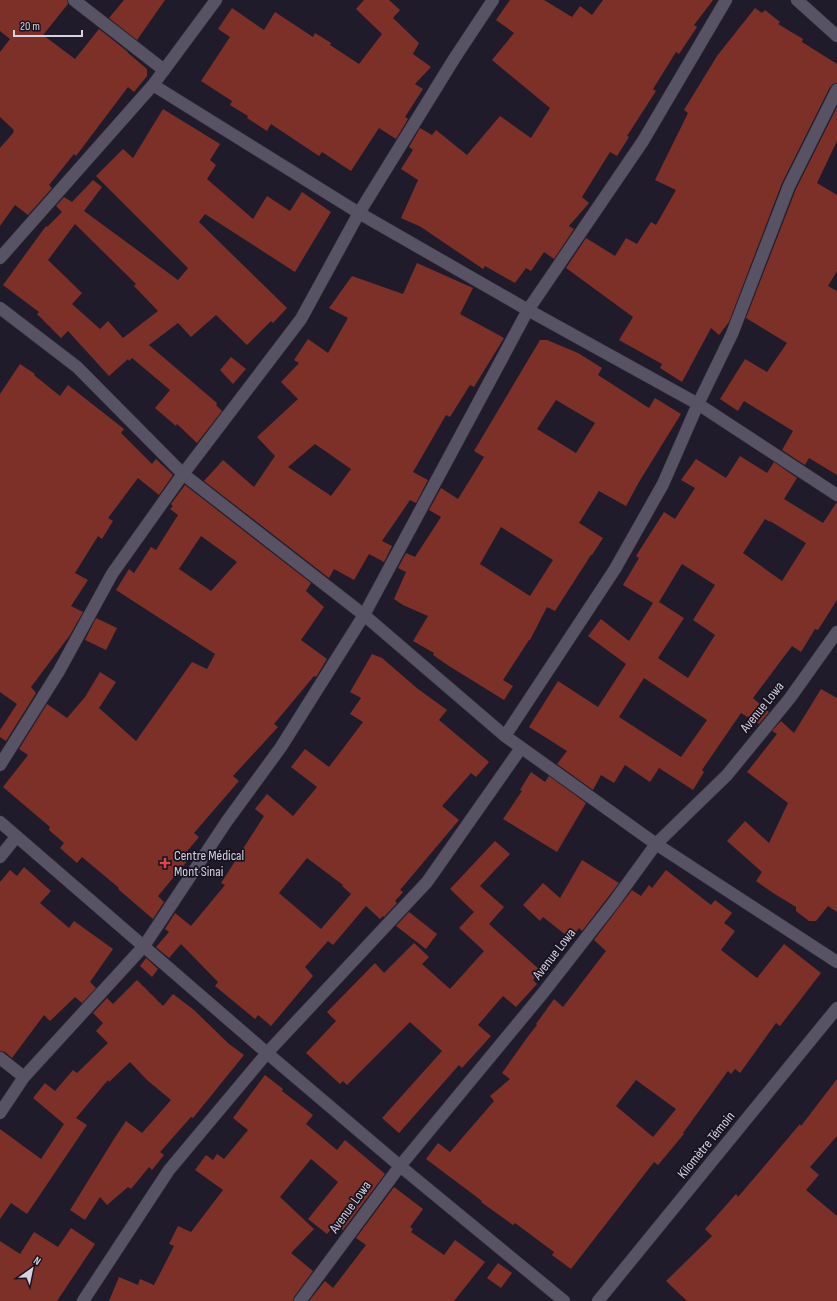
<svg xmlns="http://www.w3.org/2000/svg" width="837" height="1301" font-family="'Sofia Sans Condensed',sans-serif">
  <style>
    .building { fill: #7d3028; fill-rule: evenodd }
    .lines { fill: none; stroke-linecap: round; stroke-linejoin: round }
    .street-casing { stroke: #3b3743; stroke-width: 13 }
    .secondary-casing { stroke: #3b3743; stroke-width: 13 }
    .street { stroke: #575264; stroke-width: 12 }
    .secondary { stroke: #575264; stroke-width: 12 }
    .health-dot { fill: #e0444e; stroke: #171221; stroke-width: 1.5 }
    .labels { text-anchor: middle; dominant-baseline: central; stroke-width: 3.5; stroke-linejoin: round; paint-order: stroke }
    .street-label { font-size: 14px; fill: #d5d2dc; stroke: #171221 }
    .poi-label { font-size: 14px; fill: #d5d2dc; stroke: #171221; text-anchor: start }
  </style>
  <rect width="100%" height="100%" fill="#201b2b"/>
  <g class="building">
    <path d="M0,0H67L68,4L43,35L75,59L99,29L128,52V53L147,69V76L134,92L128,87L76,156L74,154L49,185L52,188L28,215L15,205L0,226V148L14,132L13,131L14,130L0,117V52L10,39L0,31Z"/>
    <path d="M124,0H165L137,40L109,18Z"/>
    <path d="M364,0H389L400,10L393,18L419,43L413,54L431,67L415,84L423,89L405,117L408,119L396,139L379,128L351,171L322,152L319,156L271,124L267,131L247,118L248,116L230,105L232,101L201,81L230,37L218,29L232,8L264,30L275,12L313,37L315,33L331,43L330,45L359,64L382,34L356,9Z"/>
    <path d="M510,0H544L572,17L580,6L592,15L603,0H713L694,25L697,27L679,54L676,52L653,89L656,91L627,136L629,137L617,156L610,152L582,197L589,203L569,226L574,229L554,259L544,252L531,271L526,268L515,283L485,266L483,269L421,227L401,218L418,180L401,169L413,150L409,147L420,128L432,135L436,130L467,155L500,116L531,138L550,108L492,60L514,33L496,20Z"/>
    <path d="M755,8L762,13L765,10L780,22L778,24L803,39L802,42L837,64V83L833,84L830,87L782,183L729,322L719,335L711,328L682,382L660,368L662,364L619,340L633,317L566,268L586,238L615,256L626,238L637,244L651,222L656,225L676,190L655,180L688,113L684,110L717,56Z"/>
    <path d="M837,107V141L817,183L837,195V271L828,286L837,291V475L809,458L805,465L782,450L793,431L744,401L738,411L720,399L745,359L767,372L787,343L746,318L796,189Z"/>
    <path d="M163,109L220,144L210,160L216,165L207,179L253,219L267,196L290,211L302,192L331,212L295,272L205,214L199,222L287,308L273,323L271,321L247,345L216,315L191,337L178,323L149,345L217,403L216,405L222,411L197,443L177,424L176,426L155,408L170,390L132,358L129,361L128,359L109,376L68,331L61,338L37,314L39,312L3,285L46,226L47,227L62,212L56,206L64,197L72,202L93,180L102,187L84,211L178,280L188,268L96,176L123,149L133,158ZM75,224L136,284L134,286L158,311L123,338L108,321L100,329L72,304L82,293L48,260Z"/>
    <path d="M417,263L473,288L460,314L504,338L474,387L470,385L450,417L446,415L413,472L428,480L416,503L410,500L382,541L392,546L384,562L369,554L354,580L334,569L329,578L204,481L223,460L254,487L275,456L257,437L298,399L281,382L299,363L294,360L308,339L328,353L348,318L329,308L352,276L403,294ZM315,444L351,469L331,496L288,467Z"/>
    <path d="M540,340H547L578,353L602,368L598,375L649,408L655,398L681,414L639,482L626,506L599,491L579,523L603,538L592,555H591L555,611L547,607L530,640H529L503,680L513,686L504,700L449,666L433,655L434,653L413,641L428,616L403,605L394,599L406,572L398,568L406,553L415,557L441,517L429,510L441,488L458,499L484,457L474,451ZM556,400L595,423L576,453L537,429ZM501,527L553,560L530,596L480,564Z"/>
    <path d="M231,357L246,369L233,384L220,370Z"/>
    <path d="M20,364L35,374L34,375L60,396L68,385L124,429L121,433L152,464L156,459L173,475L159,495L138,478L108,518L113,521L102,539L98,536L75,573L88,580L71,606L83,612L70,635L31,687L36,693L6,741L0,737V730L17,704L0,692V394Z"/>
    <path d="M740,456L767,473L774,462L797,478L784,499L823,523L837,502V600L818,630L815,629L801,652L792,646L753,698L769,712L759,724L741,713L702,770L704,772L693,790L659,768L650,782L625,765L614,783L601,775L593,790L557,764L567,751L529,727L558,681L598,707L626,664L588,636L601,619L629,641L653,603L623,585L639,558L636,556L664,512L675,519L695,488L681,480L696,459L726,478ZM765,519L770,522V521L806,543L782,581L743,553ZM682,564L715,585L693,620L715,635L688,678L658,658L684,618L659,602ZM644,678L707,720L681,757L619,717Z"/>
    <path d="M185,485L311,583L306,591L324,607L301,640L327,659L316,677L314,676L274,724L278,727L233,776L239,781L194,833L199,837L183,856L188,860L158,896L164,902L153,919L118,889L119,888L82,857L77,863L60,848L64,843L49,830L50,827L3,787L28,755L19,749L47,704L67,718L85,697L100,672L116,682L99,708L136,741L192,662L207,669L215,654L116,590L129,569L134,573L151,547L156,550L178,515L170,509L173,506L171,504ZM201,536L237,562L211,591L179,569Z"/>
    <path d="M96,618L117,628L106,650L85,640Z"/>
    <path d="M372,654L382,658L418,689L447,710L439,720L489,762L476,777L471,773L442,806L459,820L400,890L403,892L395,901L397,903L384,917L383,916L380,919L366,906L333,945L328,941L305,967L313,976L271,1026L258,1015L255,1019L215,986L218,982L181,944L169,958L156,947L169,932L165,929L175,913L191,926L225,885L221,883L264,816L255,809L267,794L293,816L317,787L291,767L305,749L329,767L363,722L350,714L361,698L350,692ZM307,858L343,885L342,886L351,894L321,929L279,893Z"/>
    <path d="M821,689L837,698V912L828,906L816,921H809L796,911V907L773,893L756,881L762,872L727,841L745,821L769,843L788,803L747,772L777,734L772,731L781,721L794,733Z"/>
    <path d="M531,772L545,782L549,776L586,803L557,852L503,819L522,791L520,790Z"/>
    <path d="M495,841L510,854L480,886L504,907L489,924L541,971L533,980L537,984L516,1007L503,996L478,1025L491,1036L462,1068L459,1065L399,1133L382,1118L442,1051L410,1022L347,1085L343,1081L340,1084L306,1053L336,1021L327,1012L375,963L384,973L414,943L429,957L422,964L450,989L484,951L459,928L474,912L450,889Z"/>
    <path d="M582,860L619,883L582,931L579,928L571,939L543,917L540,921L523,905L543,883L560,898Z"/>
    <path d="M24,867L51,891L40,903L69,928L74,921L113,949L90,982L96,988L82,1003L75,997L50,1021L44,1015L12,1058L5,1052L0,1051V882L10,870L17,876Z"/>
    <path d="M666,870L711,905L715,900L732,913L724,923L735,931L721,950L757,978L784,944L821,973L780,1026L776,1023L740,1073L735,1069L731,1074L728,1071L683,1133L684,1134L658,1165L654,1162L571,1269L552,1255L554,1252L515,1223L513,1225L481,1202L482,1201L426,1159L438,1143L450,1152L494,1101L490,1096L510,1079L502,1073L529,1035L537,1025L536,1024L554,999L563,1007L606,951L594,940L632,890L641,896L649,885L652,888ZM636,1080L676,1109L653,1137L616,1106Z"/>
    <path d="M409,912L437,934L426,949L396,926Z"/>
    <path d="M146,958L158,969L152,977L140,966Z"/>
    <path d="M137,980L163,1006L173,994L194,1010L229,1044L244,1055L193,1118L191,1117L160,1152L164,1155L152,1170L149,1167L131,1189L128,1187L107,1205L100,1197L85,1220L70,1210L114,1139L126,1121L142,1133L171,1100L147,1080L130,1062L109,1082L108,1080L76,1118L87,1125L27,1214L11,1203L0,1219V1129L41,1159L64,1124L33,1098L45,1083L55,1091L73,1070L77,1073L108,1043L96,1031L103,1023L93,1013L107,998L113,1004Z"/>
    <path d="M265,1075L283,1089L282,1091L313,1115L306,1124L337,1150L345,1140L385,1174L343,1230L335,1224L327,1234L308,1219L338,1182L311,1159L280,1197L314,1229L291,1253L313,1271L294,1297L293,1301H109L119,1277L138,1285L140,1279L154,1285L174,1246L169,1244L178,1226L191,1232L223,1190L195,1170L206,1155L213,1160L217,1154L224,1159L248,1130L233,1118Z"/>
    <path d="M837,1079V1136L810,1167L819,1175L806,1190L837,1216V1301H687L666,1281L712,1236L705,1229L736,1194L738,1197L800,1124L801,1126Z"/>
    <path d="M394,1187L423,1209L410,1227L413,1229L411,1232L444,1255L455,1240L485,1262L454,1301H309L325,1281L333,1288L366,1245L356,1238Z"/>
    <path d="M71,1228L95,1244L57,1301H0V1241L20,1254L34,1232L58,1247Z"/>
    <path d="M498,1263L512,1273L501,1288L487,1278Z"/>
  </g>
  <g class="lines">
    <g class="street-casing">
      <g id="street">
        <path d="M74,0L164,70"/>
        <path d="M797,0L837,36"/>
        <path d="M153,85L359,213L528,310L698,404L837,495"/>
        <path d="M0,258L153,85L216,0"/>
        <path d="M0,308L77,367L183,474L364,615L505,736L656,844L837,962"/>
        <path d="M505,736L615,569L663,484L698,404L732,334L789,186L837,90"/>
        <path d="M0,765L59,671L112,574L183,474L301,319L359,213L454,59L493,0"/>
        <path d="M0,857L16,837"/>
        <path d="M0,1058L24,1077"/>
        <path d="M0,1113L24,1077L144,946L227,821L281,747L364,615L528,310L643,141L726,0"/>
        <path d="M83,1301L169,1170L267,1053L427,882L521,748"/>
        <path d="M300,1301L400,1166L543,993L614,902L656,844L727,775L790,698L837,632"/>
      </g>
    </g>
    <g class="secondary-casing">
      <g id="secondary">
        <path d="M0,822L267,1053L400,1166L564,1301"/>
        <path d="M598,1301L837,1008"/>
      </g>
    </g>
    <use href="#street" class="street"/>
    <use href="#secondary" class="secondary"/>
  </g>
  <path class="health-dot" d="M163 857h4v4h4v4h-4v4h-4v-4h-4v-4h4z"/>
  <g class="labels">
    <g class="street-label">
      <text transform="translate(762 707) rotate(-51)">Avenue Lowa</text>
      <text transform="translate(554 954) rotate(-52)">Avenue Lowa</text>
      <text transform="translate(706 1145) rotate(-51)">Kilomètre Témoin</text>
      <text transform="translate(350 1207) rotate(-54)">Avenue Lowa</text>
    </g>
    <g class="poi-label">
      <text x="174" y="855">Centre Médical<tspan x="174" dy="16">Mont Sinai</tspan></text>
    </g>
  </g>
  <g transform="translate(32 1269) rotate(33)" stroke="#171221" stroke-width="3" paint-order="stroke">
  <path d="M0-3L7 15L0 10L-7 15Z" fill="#d5d2dc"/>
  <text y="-6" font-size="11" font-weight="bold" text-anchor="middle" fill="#d5d2dc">N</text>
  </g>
  <path d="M14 30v6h68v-6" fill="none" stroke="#d5d2dc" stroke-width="2"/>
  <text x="20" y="30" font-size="12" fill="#d5d2dc" stroke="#171221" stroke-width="3" paint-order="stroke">20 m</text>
</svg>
